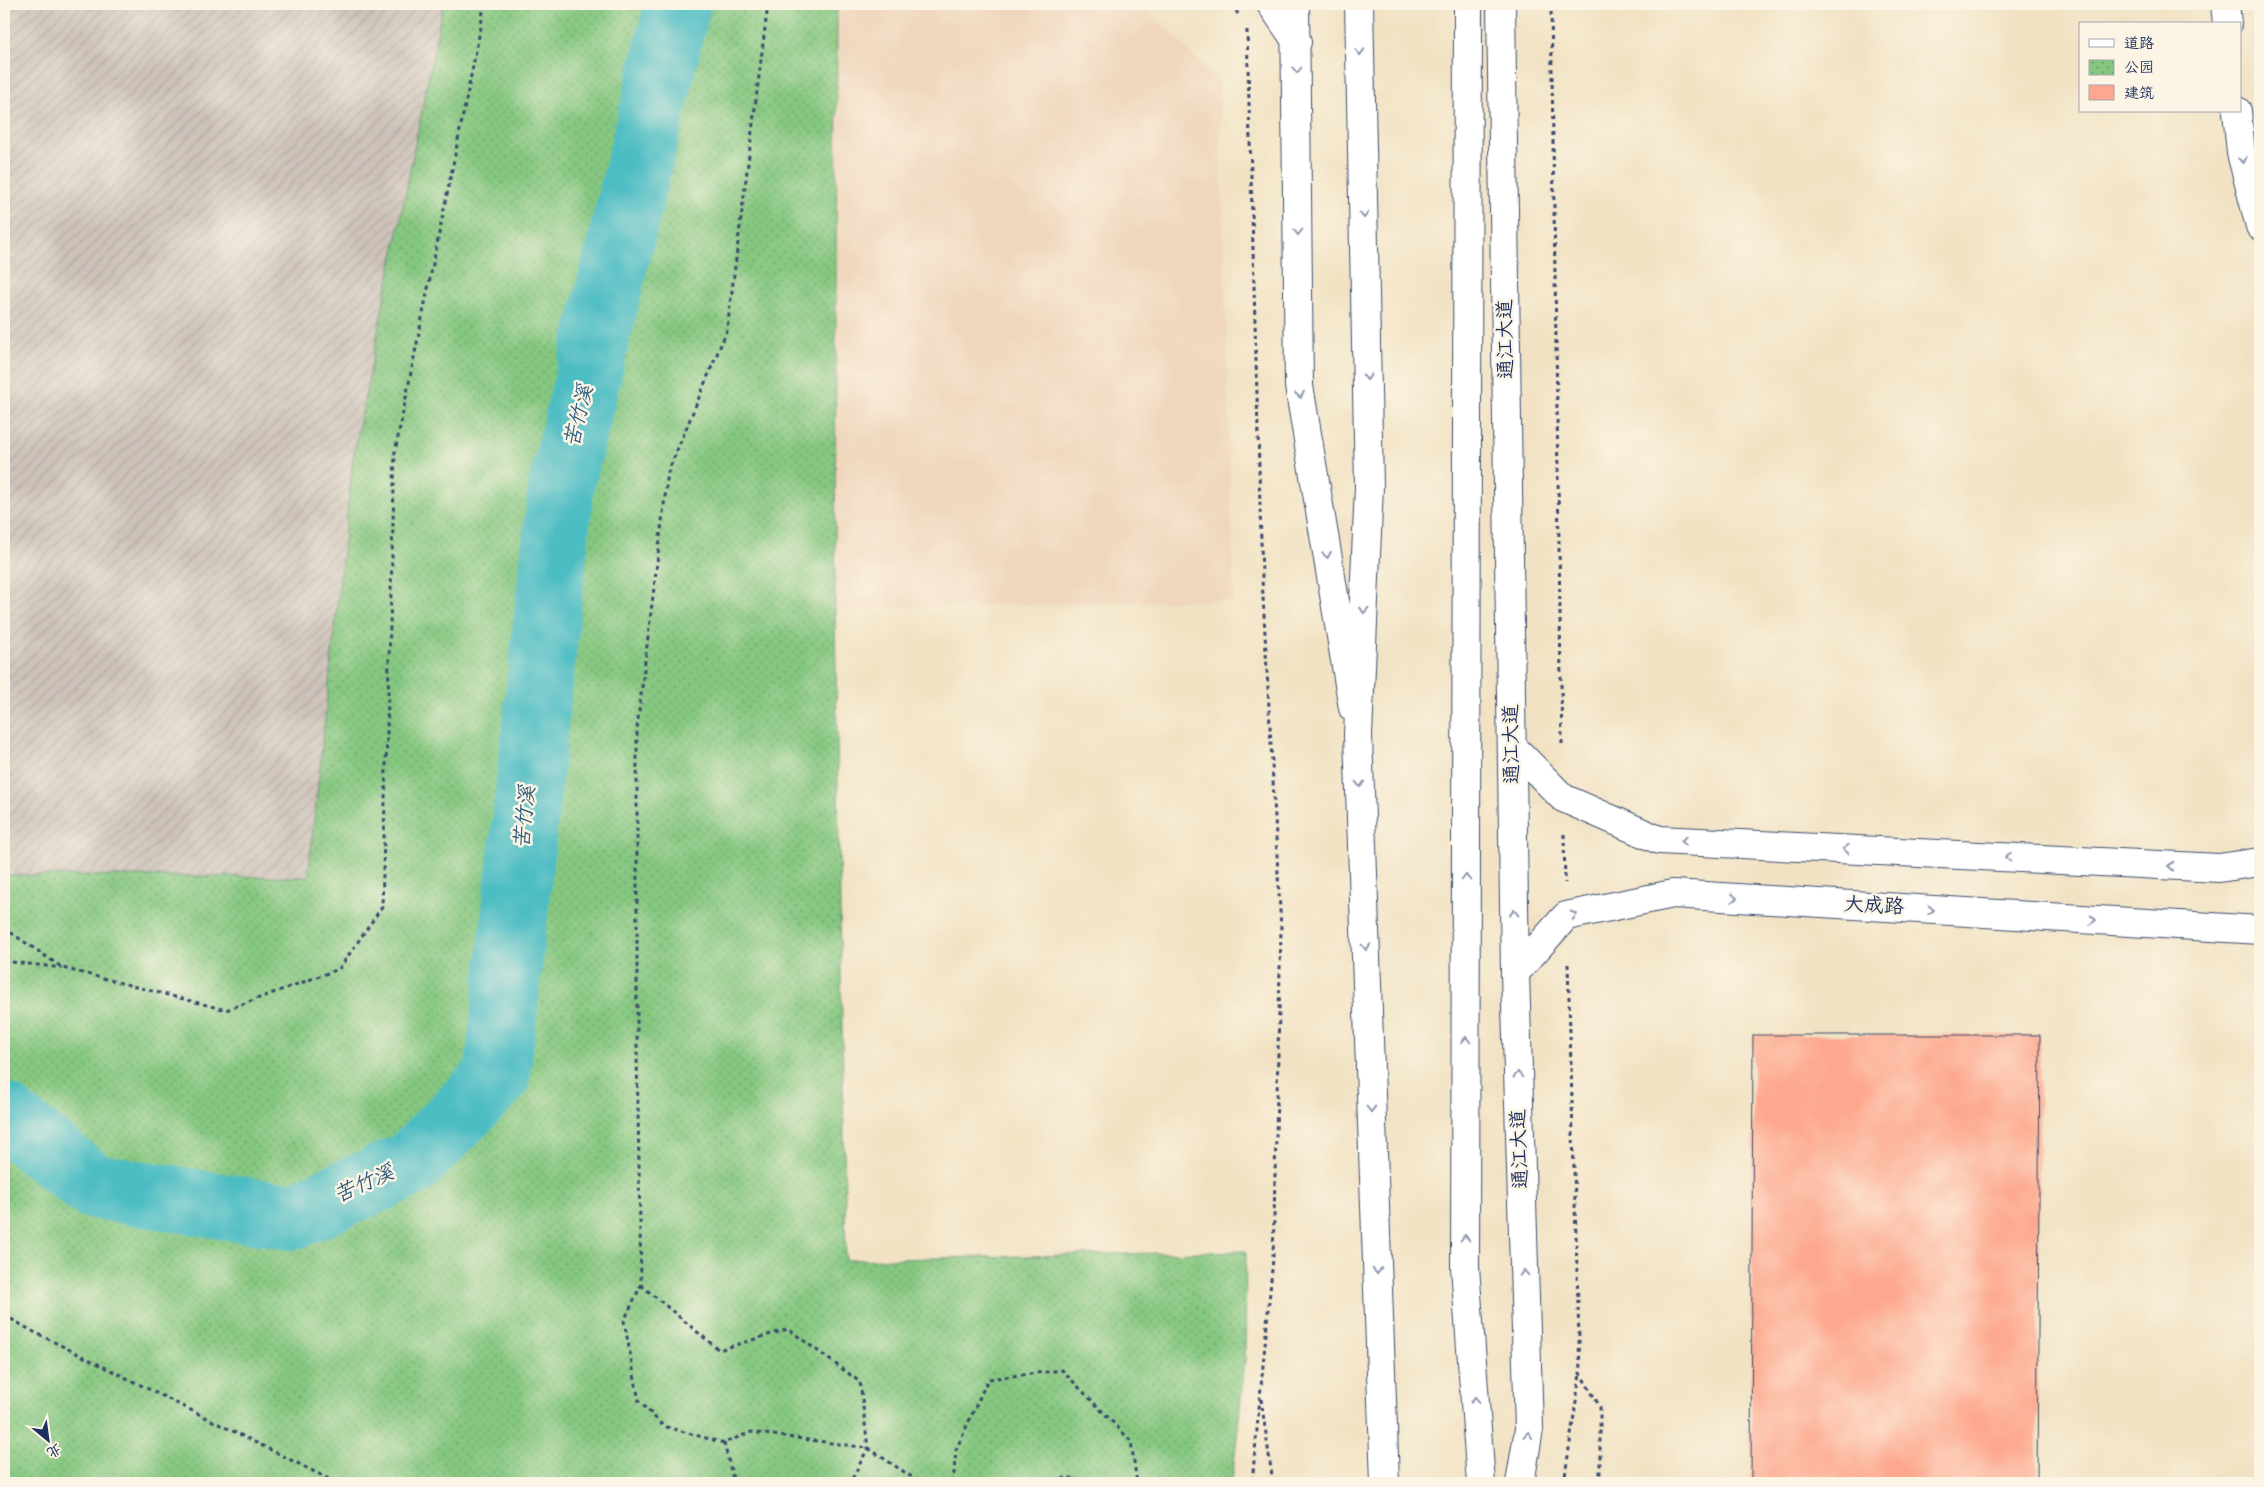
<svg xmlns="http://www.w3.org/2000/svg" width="2264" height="1487" font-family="Mynerve,'LXGW WenKai TC',sans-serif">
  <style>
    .built { fill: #efd6bc }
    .industrial { fill: url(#industrial-furrows) }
    .park { fill: url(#park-dots); stroke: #507b6f }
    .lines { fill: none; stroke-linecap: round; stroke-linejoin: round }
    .river { stroke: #4ebdc4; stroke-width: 66 }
    .building { fill: #fda88e }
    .tertiary-casing { stroke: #3b4a6d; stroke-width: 30 }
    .primary-casing { stroke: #3b4a6d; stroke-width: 30 }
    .path { stroke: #3b4a6d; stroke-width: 3; stroke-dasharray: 4 4; stroke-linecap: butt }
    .tertiary { stroke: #fff; stroke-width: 28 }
    .primary { stroke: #fff; stroke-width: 28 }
    .oneway { stroke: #8d97ae }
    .labels { text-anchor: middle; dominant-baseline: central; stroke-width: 5; stroke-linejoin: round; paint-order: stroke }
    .street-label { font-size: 20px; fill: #1b2f5e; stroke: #fcf5e5 }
    .water-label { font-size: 21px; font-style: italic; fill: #2a5a7d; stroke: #fcf5e5 }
  </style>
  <defs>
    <pattern id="industrial-furrows" width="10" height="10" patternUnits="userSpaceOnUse" patternTransform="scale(1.25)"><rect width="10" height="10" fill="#cdc2b9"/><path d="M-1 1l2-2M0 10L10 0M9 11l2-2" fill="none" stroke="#afa7a1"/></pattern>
    <pattern id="park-dots" width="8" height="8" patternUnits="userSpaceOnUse" patternTransform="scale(1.25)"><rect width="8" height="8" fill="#85c780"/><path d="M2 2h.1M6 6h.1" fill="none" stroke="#6ca26c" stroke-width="1.8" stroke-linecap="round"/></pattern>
  </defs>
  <rect width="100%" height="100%" fill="#fcf5e5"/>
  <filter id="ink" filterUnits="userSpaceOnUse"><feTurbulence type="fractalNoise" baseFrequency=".02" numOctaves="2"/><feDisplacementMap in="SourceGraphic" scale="10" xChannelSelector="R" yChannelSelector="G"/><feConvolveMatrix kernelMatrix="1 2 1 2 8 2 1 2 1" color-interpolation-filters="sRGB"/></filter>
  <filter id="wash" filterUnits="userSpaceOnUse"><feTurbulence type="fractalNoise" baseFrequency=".0096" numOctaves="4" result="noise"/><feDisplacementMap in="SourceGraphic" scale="20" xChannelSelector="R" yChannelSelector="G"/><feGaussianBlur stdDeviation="1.12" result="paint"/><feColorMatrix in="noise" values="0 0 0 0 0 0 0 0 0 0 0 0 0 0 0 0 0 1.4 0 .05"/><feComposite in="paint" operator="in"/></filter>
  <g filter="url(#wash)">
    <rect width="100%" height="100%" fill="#f1e2c3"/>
    <path class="built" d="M837,4H1142L1219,82L1234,600L835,609Z"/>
    <path class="industrial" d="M4,4H443L353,458L308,877L4,875Z"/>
    <path class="park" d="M443,4H837L835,609L846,1260L1246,1251L1245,1361L1232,1483H4V875L308,877L353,458Z"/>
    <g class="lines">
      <path class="river" d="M4,1116L93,1186L292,1217L411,1164L497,1077L561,487L678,4"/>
    </g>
    <g id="blocks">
      <path class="building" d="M1753,1035H2040L2037,1483H1751Z"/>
    </g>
  </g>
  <g filter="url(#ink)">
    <use href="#blocks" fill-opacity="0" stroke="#3b4a6d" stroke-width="1"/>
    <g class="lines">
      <g class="tertiary-casing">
        <g id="tertiary">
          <path d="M1271,4L1297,42"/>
          <path d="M1295,4L1299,386L1353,708"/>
          <path d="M1501,4L1515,973L1529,1429L1520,1483"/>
          <path d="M2225,4L2227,24"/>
          <path d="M2237,111L2241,153L2260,226"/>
          <path d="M1512,746L1563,798L1659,840L2219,868L2260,862"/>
          <path d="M1515,973L1566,916L1673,894L2260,930"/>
        </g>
      </g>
      <g class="primary-casing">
        <g id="primary">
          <path d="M1359,4L1369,487L1358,735L1385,1483"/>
          <path d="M1468,4L1465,1267L1481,1483"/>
        </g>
      </g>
      <g class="path">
        <path d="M768,4L727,330L668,472L637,728V1051L641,1285L624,1321L639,1401L663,1426L724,1443L751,1432L868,1448L921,1483"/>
        <path d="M1232,4L1238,14"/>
        <path d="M1551,4L1562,748"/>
        <path d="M1247,30L1262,578L1281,929L1273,1259L1252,1483"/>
        <path d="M1564,834L1565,883"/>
        <path d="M4,928L63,968L226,1010L339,969L382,907L395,452L481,26L484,4"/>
        <path d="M4,961L62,968"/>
        <path d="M1568,964L1580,1373L1600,1407V1483"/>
        <path d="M641,1285L719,1350L788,1329L860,1382L868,1448L850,1483"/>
        <path d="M4,1315L34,1332L337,1483"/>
        <path d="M1261,1399L1273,1483"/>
        <path d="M724,1443L734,1483"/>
        <path d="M953,1483L956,1450L988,1379L1062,1370L1131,1441L1137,1483"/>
        <path d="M1055,1483L1067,1477L1089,1483"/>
        <path d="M1564,1483L1580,1374"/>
      </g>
      <use href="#tertiary" class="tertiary"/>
      <use href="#primary" class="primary"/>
    </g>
    <defs><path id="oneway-chevron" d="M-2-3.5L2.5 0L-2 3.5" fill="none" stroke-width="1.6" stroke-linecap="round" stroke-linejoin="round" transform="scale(1.25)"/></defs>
    <g class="oneway">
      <use href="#oneway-chevron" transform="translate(1360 52) rotate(89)"/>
      <use href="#oneway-chevron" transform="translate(1297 70) rotate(90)"/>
      <use href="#oneway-chevron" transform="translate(2243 160) rotate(77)"/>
      <use href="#oneway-chevron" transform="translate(1364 215) rotate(89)"/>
      <use href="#oneway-chevron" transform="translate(1298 232) rotate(90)"/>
      <use href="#oneway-chevron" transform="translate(1367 377) rotate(89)"/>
      <use href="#oneway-chevron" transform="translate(1300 395) rotate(80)"/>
      <use href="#oneway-chevron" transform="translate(1327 555) rotate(80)"/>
      <use href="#oneway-chevron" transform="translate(1364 610) rotate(93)"/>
      <use href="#oneway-chevron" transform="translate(1360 784) rotate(88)"/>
      <use href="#oneway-chevron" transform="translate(1684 841) rotate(-177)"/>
      <use href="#oneway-chevron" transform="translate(1846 849) rotate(-177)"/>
      <use href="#oneway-chevron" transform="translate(2008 857) rotate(-177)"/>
      <use href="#oneway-chevron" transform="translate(2171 866) rotate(-177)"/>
      <use href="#oneway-chevron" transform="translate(1466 878) rotate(-90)"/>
      <use href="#oneway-chevron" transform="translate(1734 898) rotate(3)"/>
      <use href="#oneway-chevron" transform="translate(1931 910) rotate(3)"/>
      <use href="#oneway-chevron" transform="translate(1514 913) rotate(-91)"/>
      <use href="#oneway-chevron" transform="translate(1574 915) rotate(-14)"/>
      <use href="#oneway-chevron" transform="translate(2093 920) rotate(3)"/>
      <use href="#oneway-chevron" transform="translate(1366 947) rotate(88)"/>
      <use href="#oneway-chevron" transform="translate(1466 1040) rotate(-90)"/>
      <use href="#oneway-chevron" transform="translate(1518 1075) rotate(-92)"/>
      <use href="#oneway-chevron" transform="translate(1371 1109) rotate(88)"/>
      <use href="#oneway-chevron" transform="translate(1465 1238) rotate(-90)"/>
      <use href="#oneway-chevron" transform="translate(1377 1271) rotate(88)"/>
      <use href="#oneway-chevron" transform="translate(1524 1273) rotate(-92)"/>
      <use href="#oneway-chevron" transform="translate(1475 1400) rotate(-94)"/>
      <use href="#oneway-chevron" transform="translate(1528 1435) rotate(-82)"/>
    </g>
  </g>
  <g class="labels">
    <g class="street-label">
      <text transform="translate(1506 339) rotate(-91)">通江大道</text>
      <text transform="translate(1512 744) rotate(-91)">通江大道</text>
      <text transform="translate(1874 906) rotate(3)">大成路</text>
      <text transform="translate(1520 1149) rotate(-92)">通江大道</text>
    </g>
    <g class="water-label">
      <text transform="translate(579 416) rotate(-76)">苦竹溪</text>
      <text transform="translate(525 817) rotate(-84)">苦竹溪</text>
      <text transform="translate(364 1184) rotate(-24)">苦竹溪</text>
    </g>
  </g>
  <rect width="2264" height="1487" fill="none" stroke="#fcf5e5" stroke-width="20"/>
  <rect x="2079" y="22" width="162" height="90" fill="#fcf5e5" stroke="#a2a6af"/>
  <rect x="2089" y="39" width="25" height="8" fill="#ffffff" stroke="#a2a6af"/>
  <text x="2124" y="48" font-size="15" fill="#1b2f5e">道路</text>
  <rect x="2089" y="60" width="25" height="15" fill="url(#park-dots)" stroke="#a2a6af"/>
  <text x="2124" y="72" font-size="15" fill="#1b2f5e">公园</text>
  <rect x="2089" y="85" width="25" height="15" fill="#fda88e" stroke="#a2a6af"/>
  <text x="2124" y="98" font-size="15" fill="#1b2f5e">建筑</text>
  <g transform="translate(48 1440) rotate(151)" stroke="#fcf5e5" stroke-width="4" paint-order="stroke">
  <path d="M0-4L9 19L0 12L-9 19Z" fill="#1b2f5e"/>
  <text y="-8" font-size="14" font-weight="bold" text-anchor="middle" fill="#1b2f5e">北</text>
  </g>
</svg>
